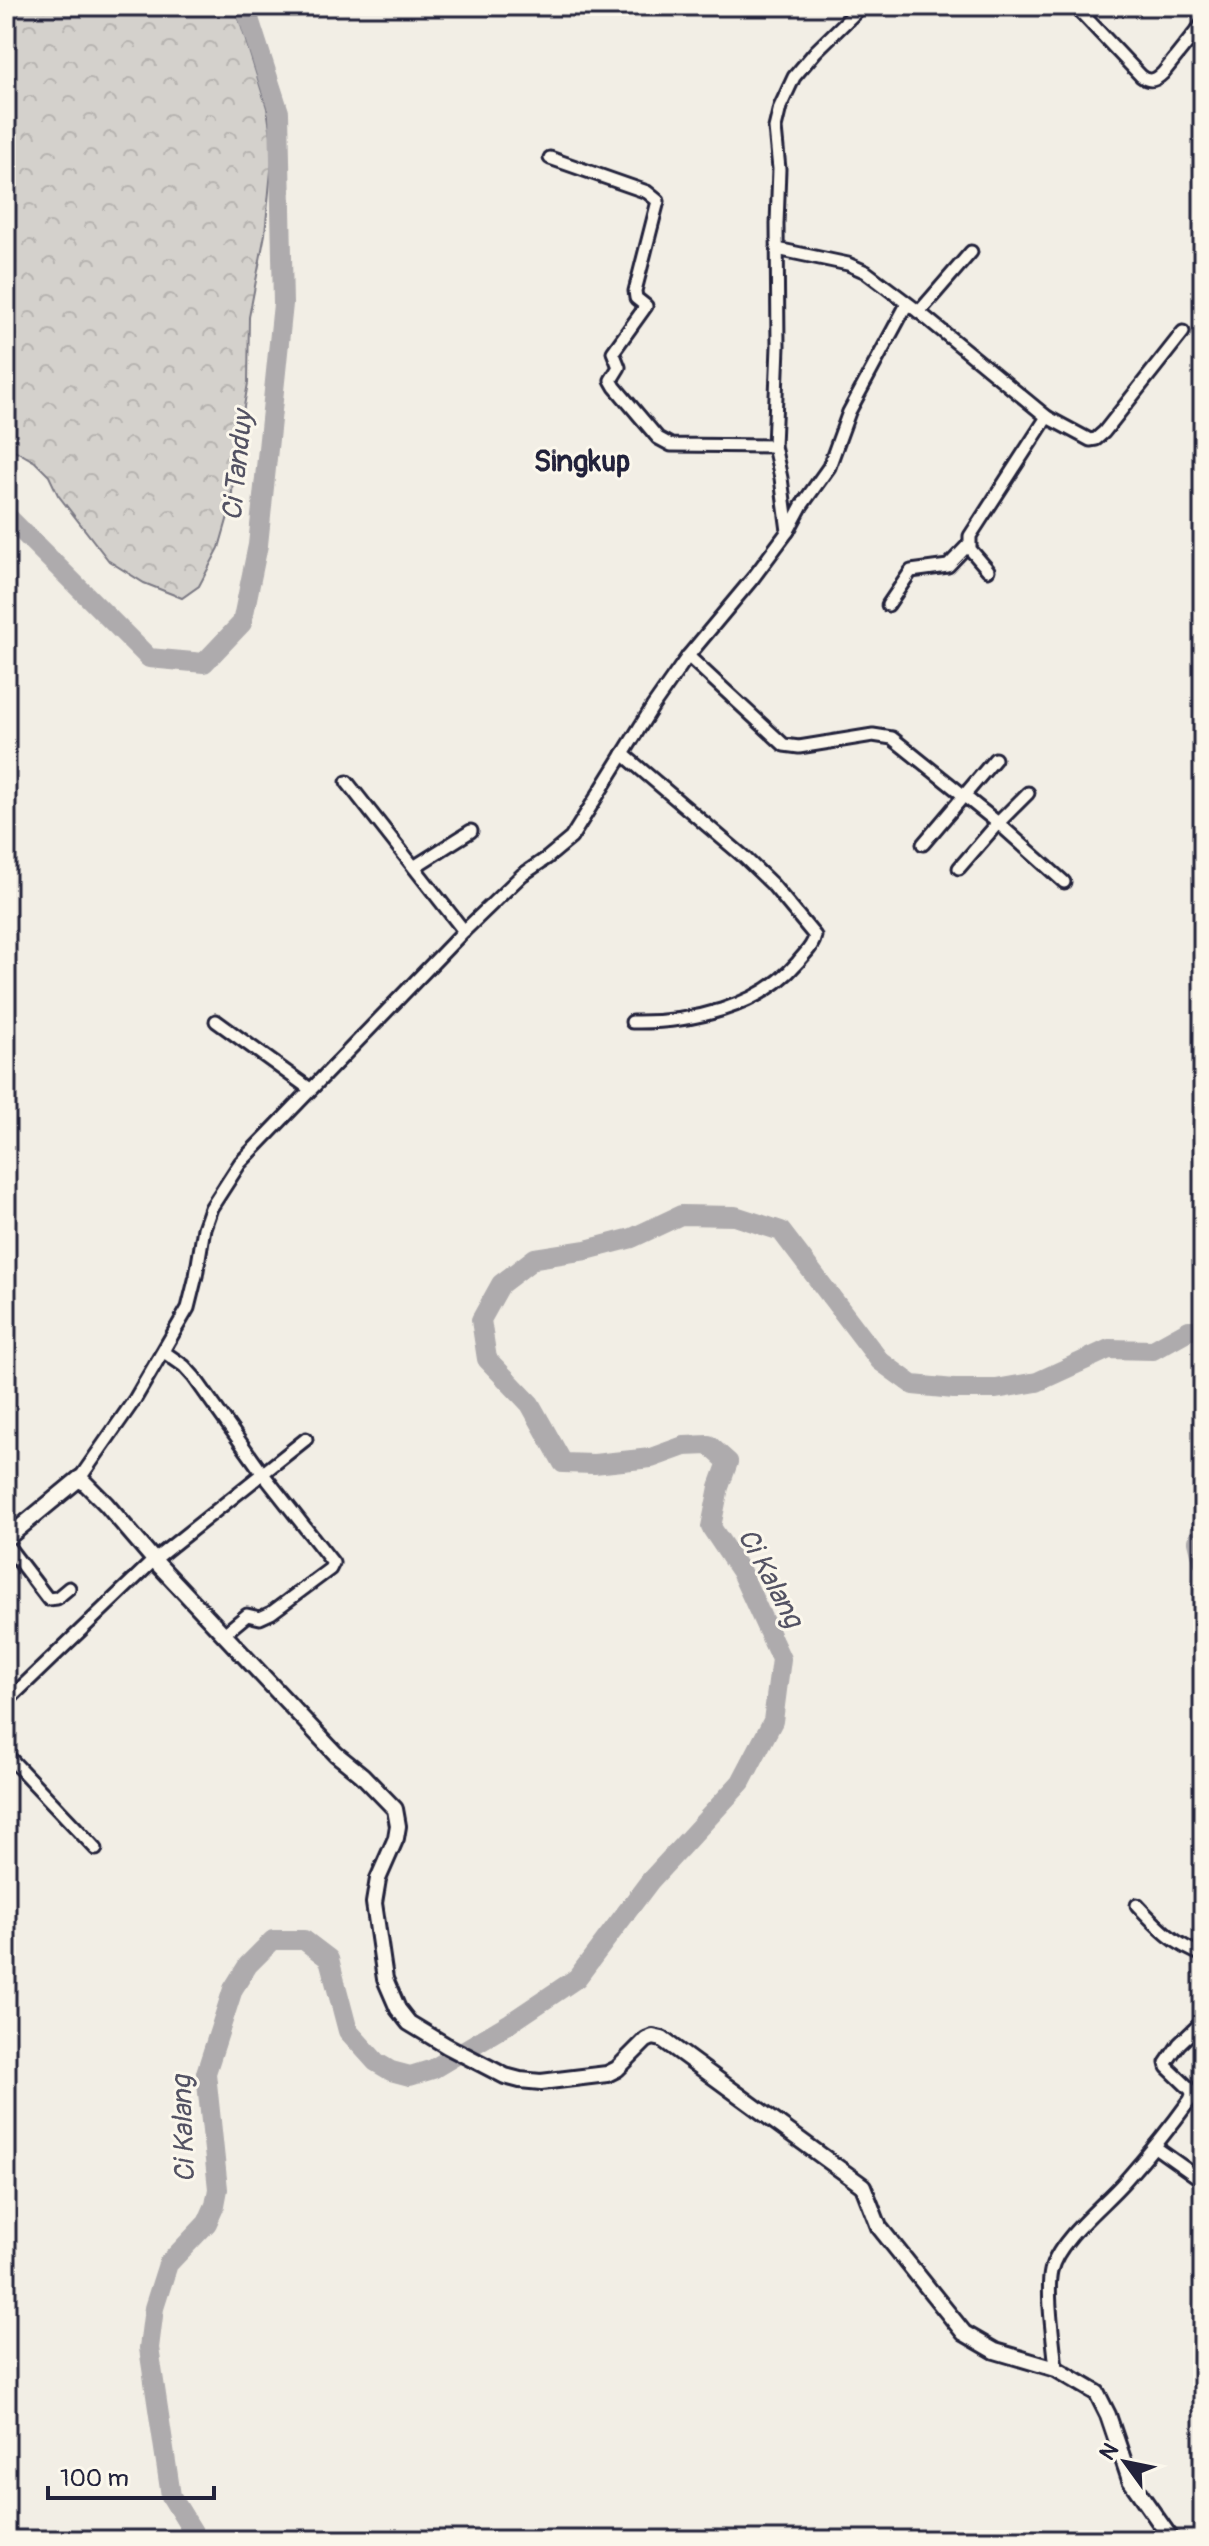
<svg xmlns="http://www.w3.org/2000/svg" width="1209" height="2546" viewBox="0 0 1209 2546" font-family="Pangolin,sans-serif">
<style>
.forest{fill:url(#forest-crowns);stroke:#7b7a84;stroke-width:2}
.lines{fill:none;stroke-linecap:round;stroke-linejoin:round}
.river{stroke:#aeabad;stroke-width:20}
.minor-casing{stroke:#22223b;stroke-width:17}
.tertiary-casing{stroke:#22223b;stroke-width:20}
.minor{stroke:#fbf7ec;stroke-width:11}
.tertiary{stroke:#fbf7ec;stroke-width:14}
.labels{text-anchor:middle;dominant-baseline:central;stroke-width:6;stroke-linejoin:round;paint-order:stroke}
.water-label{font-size:28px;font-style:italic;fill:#535263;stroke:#fbf7ec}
.quarter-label{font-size:30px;font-weight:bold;fill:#22223b;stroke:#fbf7ec}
</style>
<defs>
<pattern id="forest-crowns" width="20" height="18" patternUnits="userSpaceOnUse" patternTransform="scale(2)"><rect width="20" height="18" fill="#d4d1cc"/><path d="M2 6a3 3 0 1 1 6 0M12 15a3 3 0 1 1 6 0" fill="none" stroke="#b6b3b0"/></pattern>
</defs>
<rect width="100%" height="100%" fill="#f2eee5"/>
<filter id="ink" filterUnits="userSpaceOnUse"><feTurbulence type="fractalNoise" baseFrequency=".0125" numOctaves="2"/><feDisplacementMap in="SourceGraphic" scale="16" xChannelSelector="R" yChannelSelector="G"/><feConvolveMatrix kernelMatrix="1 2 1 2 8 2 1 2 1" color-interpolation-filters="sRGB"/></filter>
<g filter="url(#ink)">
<path class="forest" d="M 6,6 L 235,6 L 267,108 L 273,149 L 265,234 L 249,317 L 248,383 L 234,465 L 231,506 L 219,548 L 199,586 L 182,598 L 144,583 L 109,561 L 58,495 L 49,476 L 35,462 L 6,445 Z"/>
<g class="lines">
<g class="river">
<path d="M 6,515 L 149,658 L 204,663 L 242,623 L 258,545 L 283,304 L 279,112 L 245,6"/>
<path d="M 1203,1522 L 1198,1541 L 1203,1561"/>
<path d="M 198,2540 L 171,2496 L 149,2348 L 154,2308 L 168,2264 L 207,2223 L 215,2205 L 218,2189 L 206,2073 L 233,1989 L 248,1965 L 273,1940 L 304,1940 L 329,1959 L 348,2031 L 376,2062 L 391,2071 L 410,2076 L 433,2069 L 510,2023 L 577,1978 L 650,1881 L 741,1782 L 773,1721 L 781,1659 L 741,1572 L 711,1527 L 719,1487 L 728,1462 L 709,1445 L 684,1446 L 651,1458 L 594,1464 L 563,1463 L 530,1404 L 487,1359 L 481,1320 L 501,1284 L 535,1258 L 586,1250 L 632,1238 L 681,1215 L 735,1216 L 781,1231 L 880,1361 L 913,1385 L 954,1389 L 996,1389 L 1037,1382 L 1109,1349 L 1153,1350 L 1189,1330 L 1203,1330"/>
</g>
<g class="minor-casing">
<g id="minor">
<path d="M 1075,6 L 1141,76 C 1150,83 1156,80 1163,73 L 1203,23"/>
<path d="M 550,158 L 647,192 L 658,201 L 635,291 L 636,298 L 646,306 L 613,352 L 619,367 L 611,380 L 615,387 L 658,438 L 671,445 L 774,446"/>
<path d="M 777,249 L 848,264 L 866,272 L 919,312 L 1047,417 L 1090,440 L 1096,439 L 1104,432 L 1183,332"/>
<path d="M 919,312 L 971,252"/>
<path d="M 788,531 L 802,505 L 829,467 L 849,412 L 907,304"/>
<path d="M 988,570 L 970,549 L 970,536 L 1047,417"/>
<path d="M 888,605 L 911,571 L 948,566 L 968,545"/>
<path d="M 688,656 L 784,745 L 799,747 L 873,735 L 892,738 L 998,823 L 959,868"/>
<path d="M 623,754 L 743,856 L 772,884 L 815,936 C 813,947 805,953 798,962 C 759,1008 690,1023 632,1022"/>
<path d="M 347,782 L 464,931"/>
<path d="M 1028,793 L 998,823 L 1064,882"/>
<path d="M 923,844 L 995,759"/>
<path d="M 414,867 L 471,831"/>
<path d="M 216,1021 L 310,1089"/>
<path d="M 164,1352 L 184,1366 L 194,1377 L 263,1474 L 333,1563 L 330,1569 L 271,1613 L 260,1618 L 247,1615 L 224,1634"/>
<path d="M 80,1478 L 135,1399 L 188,1308 L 196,1276 L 204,1228 L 211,1208 L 240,1163 L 464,931 L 522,875 L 547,858 L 571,838 L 653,706 L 688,656 L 753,578 L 788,531 L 781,478 L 774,446 L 778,346 L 777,224 L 779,169 L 775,128 L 780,107 L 794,77 L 816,51 L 862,6"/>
<path d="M 6,1544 L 48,1599 L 57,1598 L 69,1588"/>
<path d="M 6,1702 L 154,1560 L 306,1439"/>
<path d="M 6,1754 L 96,1849"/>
<path d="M 1137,1905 C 1159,1928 1172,1943 1203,1955"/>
<path d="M 1155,2147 L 1203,2181"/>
<path d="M 1056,2369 C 1054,2344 1046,2293 1051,2271 C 1057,2241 1104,2205 1124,2182 C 1148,2155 1170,2128 1190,2100 L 1192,2095 L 1191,2090 L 1167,2067 L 1166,2063 L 1179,2044 L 1203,2021"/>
</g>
</g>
<g class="tertiary-casing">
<path id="tertiary" d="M 6,1539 L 80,1478 L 106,1504 L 154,1560 L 336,1754 L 362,1775 L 395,1809 L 398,1826 L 396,1838 L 378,1879 L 374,1903 L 385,1979 L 398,2009 L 409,2023 L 447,2046 L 505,2076 L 520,2080 L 541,2082 L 607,2074 L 617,2069 L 646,2040 L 653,2037 L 662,2039 L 863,2186 L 879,2227 L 964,2333 L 995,2351 L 1056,2369 L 1097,2393 L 1108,2415 L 1130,2480 L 1172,2540"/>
</g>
<use href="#minor" class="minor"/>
<use href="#tertiary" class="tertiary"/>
</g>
</g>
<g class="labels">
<g class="water-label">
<text transform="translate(238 466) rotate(-84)">Ci Tanduy</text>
<text transform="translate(770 1578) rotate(62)">Ci Kalang</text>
<text transform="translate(184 2129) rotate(-92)">Ci Kalang</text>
</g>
<g class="quarter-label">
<text x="582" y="461">Singkup</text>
</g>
</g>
<rect width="1209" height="2546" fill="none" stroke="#fbf7ec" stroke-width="32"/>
<rect x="16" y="16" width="1177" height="2514" fill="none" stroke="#22223b" stroke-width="3" filter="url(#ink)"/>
<g transform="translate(1125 2462) rotate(303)" stroke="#fbf7ec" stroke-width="6" paint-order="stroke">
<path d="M0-6L14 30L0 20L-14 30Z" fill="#22223b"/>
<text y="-12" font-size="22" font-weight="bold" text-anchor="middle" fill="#22223b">N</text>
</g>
<path d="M48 2486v12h166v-12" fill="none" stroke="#22223b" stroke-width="4"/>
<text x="60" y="2486" font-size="24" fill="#22223b" stroke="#fbf7ec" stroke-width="6" paint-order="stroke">100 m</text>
</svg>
